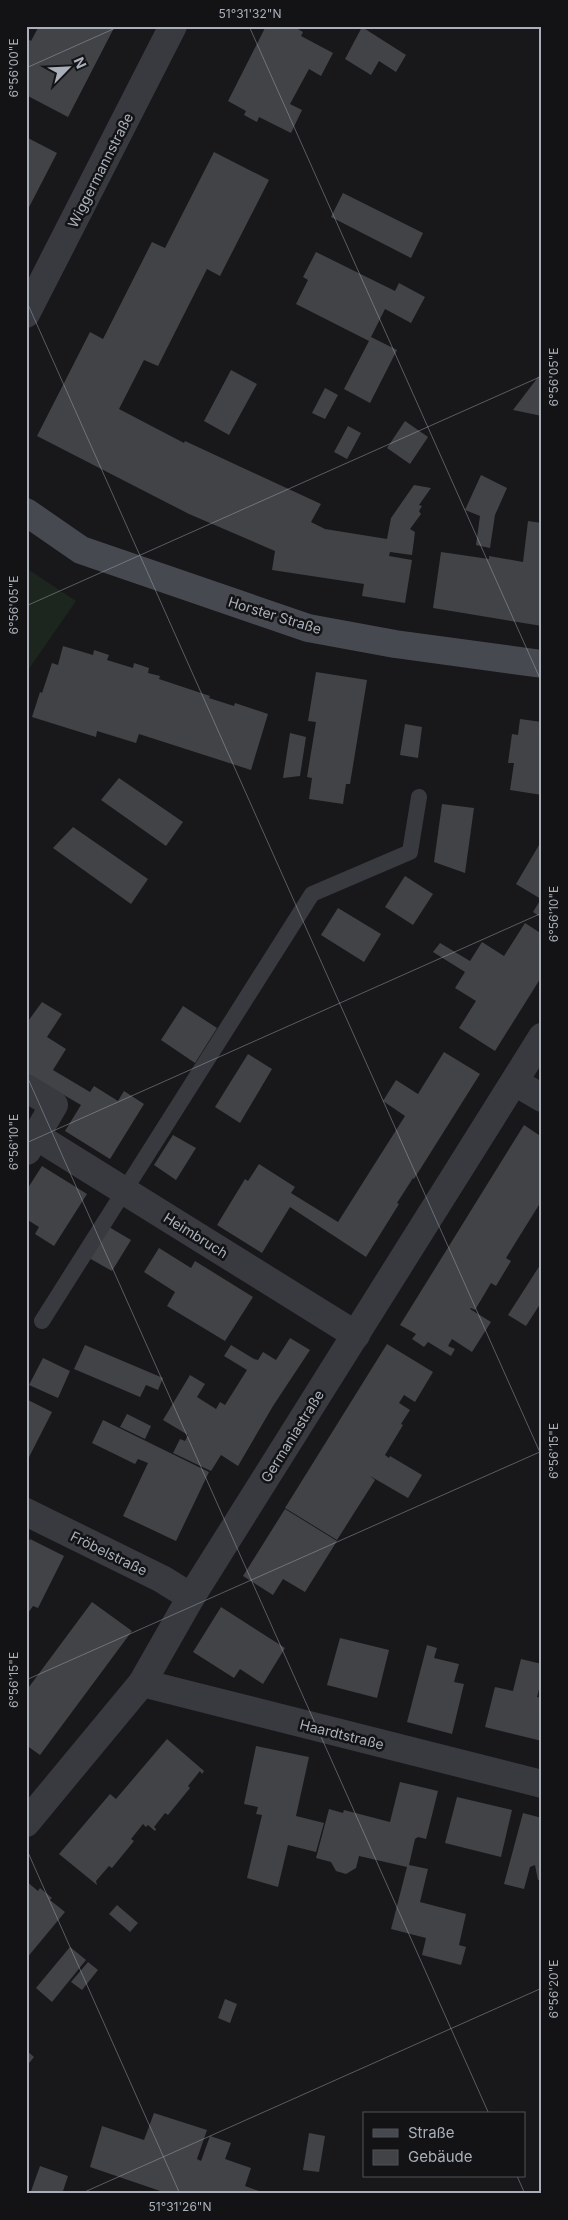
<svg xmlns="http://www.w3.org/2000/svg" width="568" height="2220" viewBox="0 0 568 2220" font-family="Inter,sans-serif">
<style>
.green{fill:#1d261e}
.building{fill:#424347}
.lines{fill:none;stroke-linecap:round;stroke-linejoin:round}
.lane{stroke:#383a40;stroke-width:16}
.street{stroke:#383a40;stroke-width:28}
.secondary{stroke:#464950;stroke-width:28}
.ticks{fill:none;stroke:#a9b0bb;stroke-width:1;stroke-opacity:0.45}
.labels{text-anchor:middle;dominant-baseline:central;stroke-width:5;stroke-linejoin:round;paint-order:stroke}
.street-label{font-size:14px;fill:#a9b0bb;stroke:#131315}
.neatline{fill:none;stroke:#a9b0bb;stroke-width:2}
.ticks-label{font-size:12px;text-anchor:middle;fill:#a9b0bb}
</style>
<rect width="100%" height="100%" fill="#18181a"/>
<path class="green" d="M 26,568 L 76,601 L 26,673 Z"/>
<g class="building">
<path d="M 39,26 L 115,26 L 68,117 L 26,95 L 26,38 L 31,41 Z"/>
<path d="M 266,26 L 283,26 L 289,29 L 293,26 L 303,32 L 301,36 L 333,53 L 321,76 L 309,69 L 290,104 L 302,110 L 291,133 L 259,117 L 257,122 L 244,115 L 246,111 L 228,101 Z"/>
<path d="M 362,27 L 406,55 L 396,72 L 379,61 L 371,75 L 345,59 Z"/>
<path d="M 26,137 L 57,153 L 26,213 Z"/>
<path d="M 214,152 L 269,180 L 220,276 L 207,269 L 158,366 L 144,360 L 119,409 L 184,443 L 185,441 L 321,504 L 311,522 L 325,529 L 387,539 L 391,518 L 414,485 L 431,488 L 419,505 L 422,506 L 419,511 L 421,514 L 410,529 L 415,532 L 412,555 L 390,552 L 389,556 L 412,560 L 405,603 L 362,596 L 364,584 L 272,570 L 275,551 L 189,514 L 37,436 L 90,332 L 103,339 L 152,242 L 165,248 Z"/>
<path d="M 343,193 L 423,233 L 411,258 L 331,217 Z"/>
<path d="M 316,252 L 395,291 L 399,283 L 425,297 L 411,323 L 385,309 L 371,337 L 397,350 L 370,403 L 344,389 L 369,341 L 296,304 L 308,280 L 303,277 Z"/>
<path d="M 231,370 L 257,384 L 229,435 L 204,421 Z"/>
<path d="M 542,372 L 542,416 L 513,410 Z"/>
<path d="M 325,388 L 338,395 L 325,419 L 312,413 Z"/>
<path d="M 405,421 L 428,437 L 410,464 L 387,448 Z"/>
<path d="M 348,426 L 361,433 L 347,459 L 334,452 Z"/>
<path d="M 481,475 L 507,488 L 495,515 L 490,548 L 476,545 L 480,516 L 465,510 Z"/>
<path d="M 528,521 L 542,523 L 542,626 L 433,608 L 441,552 L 489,559 L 489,556 L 523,562 Z"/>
<path d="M 63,646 L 93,655 L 94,650 L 109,655 L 107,660 L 133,668 L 134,663 L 149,668 L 148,673 L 160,676 L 159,679 L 210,696 L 209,698 L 234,706 L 235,703 L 268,714 L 251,770 L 139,734 L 136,743 L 97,731 L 96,737 L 32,717 L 40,692 L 42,693 L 52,663 L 58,665 Z"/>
<path d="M 316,672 L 367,680 L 350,784 L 346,784 L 343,804 L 309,799 L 312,778 L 307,777 L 316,722 L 308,721 Z"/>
<path d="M 520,719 L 542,722 L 542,795 L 510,790 L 514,763 L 508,763 L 512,734 L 518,735 Z"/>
<path d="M 405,724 L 422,727 L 418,758 L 400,755 Z"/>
<path d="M 290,733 L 306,737 L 300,776 L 283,778 Z"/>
<path d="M 119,778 L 183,822 L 166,846 L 101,800 Z"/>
<path d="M 442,804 L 474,808 L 465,873 L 434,862 Z"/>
<path d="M 73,827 L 148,879 L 131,904 L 53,848 Z"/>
<path d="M 542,840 L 542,918 L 533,912 L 541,899 L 516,884 Z"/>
<path d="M 405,876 L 433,894 L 413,925 L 385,907 Z"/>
<path d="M 338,908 L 381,934 L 364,962 L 321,935 Z"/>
<path d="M 525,923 L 542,934 L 542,976 L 495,1051 L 459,1028 L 476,1001 L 455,988 L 465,972 L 433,952 L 440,943 L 470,961 L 482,942 L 504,956 Z"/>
<path d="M 42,1002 L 62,1014 L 47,1037 L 66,1049 L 53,1070 L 90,1092 L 94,1086 L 118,1101 L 124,1091 L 144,1104 L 110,1159 L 65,1131 L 81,1105 L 26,1073 L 26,1024 Z"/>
<path d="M 183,1006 L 217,1028 L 195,1063 L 161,1040 Z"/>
<path d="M 444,1052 L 480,1074 L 414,1179 L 413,1178 L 397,1203 L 399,1204 L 366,1257 L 290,1207 L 262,1253 L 217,1225 L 245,1179 L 248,1181 L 259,1164 L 295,1187 L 291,1193 L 338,1222 L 405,1116 L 383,1101 L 396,1080 L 418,1094 Z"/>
<path d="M 248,1054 L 272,1069 L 240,1123 L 215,1107 Z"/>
<path d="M 524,1125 L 542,1137 L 542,1200 L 506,1258 L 511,1261 L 496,1286 L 491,1283 L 475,1310 L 471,1308 L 470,1309 L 491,1322 L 472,1352 L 452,1339 L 448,1346 L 455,1349 L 451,1356 L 428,1342 L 424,1347 L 412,1339 L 416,1334 L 400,1325 Z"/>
<path d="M 173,1135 L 196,1148 L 176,1180 L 154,1165 Z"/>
<path d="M 42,1166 L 87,1194 L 54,1246 L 35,1234 L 39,1227 L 26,1219 L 26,1191 Z"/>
<path d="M 109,1227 L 131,1240 L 112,1271 L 89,1258 Z"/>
<path d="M 159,1248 L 191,1268 L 195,1261 L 253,1297 L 225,1341 L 167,1306 L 175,1292 L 144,1272 Z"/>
<path d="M 542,1262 L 542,1301 L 526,1326 L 508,1315 Z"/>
<path d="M 290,1338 L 310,1350 L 273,1406 L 238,1466 L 221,1455 L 211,1471 L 173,1453 L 180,1439 L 185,1441 L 188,1435 L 163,1420 L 190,1375 L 205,1384 L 197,1397 L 216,1409 L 220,1402 L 225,1405 L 247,1370 L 224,1356 L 231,1345 L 254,1359 L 258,1360 L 263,1352 L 276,1360 Z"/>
<path d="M 387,1344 L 433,1372 L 415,1402 L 404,1395 L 399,1403 L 410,1410 L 401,1424 L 403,1425 L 385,1455 L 389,1458 L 390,1456 L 422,1475 L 408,1498 L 370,1476 L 375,1480 L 337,1540 L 285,1508 Z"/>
<path d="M 85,1345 L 163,1378 L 158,1390 L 146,1385 L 140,1397 L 74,1369 Z"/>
<path d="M 43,1358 L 70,1371 L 58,1398 L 29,1385 Z"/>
<path d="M 26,1399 L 52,1412 L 26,1463 Z"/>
<path d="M 127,1414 L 151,1426 L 145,1439 L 120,1427 Z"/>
<path d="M 103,1420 L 209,1472 L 176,1541 L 123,1516 L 148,1463 L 138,1459 L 135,1464 L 92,1443 Z"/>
<path d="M 285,1509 L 337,1541 L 305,1592 L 283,1579 L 273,1595 L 243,1576 Z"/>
<path d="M 30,1539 L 64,1556 L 38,1608 L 33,1606 L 26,1616 L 26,1548 Z"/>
<path d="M 92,1602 L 132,1631 L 40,1755 L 26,1745 L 26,1691 Z"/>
<path d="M 221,1607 L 285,1648 L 263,1684 L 240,1669 L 234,1678 L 193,1652 Z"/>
<path d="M 340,1638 L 389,1650 L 377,1698 L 327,1685 Z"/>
<path d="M 427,1645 L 437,1648 L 434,1658 L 459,1664 L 454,1682 L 464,1684 L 452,1734 L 407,1722 Z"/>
<path d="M 521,1659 L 542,1664 L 542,1678 L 537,1697 L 542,1698 L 542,1741 L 485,1727 L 495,1687 L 513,1691 Z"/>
<path d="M 167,1739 L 204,1771 L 202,1774 L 200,1771 L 188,1786 L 190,1788 L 168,1815 L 165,1813 L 154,1827 L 156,1829 L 155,1831 L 148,1825 L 146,1827 L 143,1824 L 131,1839 L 134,1841 L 112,1868 L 109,1866 L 96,1881 L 97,1885 L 59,1854 L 110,1794 L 116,1799 Z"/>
<path d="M 256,1746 L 309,1757 L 296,1816 L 324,1823 L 316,1852 L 288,1845 L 278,1887 L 247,1878 L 262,1815 L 256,1814 L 258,1807 L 244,1804 Z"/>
<path d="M 400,1782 L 438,1791 L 426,1839 L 418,1837 L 415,1839 L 409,1865 L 428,1869 L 420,1902 L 466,1914 L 459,1945 L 466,1947 L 461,1965 L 422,1955 L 426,1938 L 391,1929 L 407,1867 L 359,1856 L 356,1868 L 346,1874 L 336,1871 L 331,1862 L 316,1858 L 329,1809 L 343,1813 L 344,1810 L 390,1822 Z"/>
<path d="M 457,1797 L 512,1810 L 501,1857 L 445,1843 Z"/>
<path d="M 523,1813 L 542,1818 L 542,1880 L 538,1880 L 535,1865 L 530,1867 L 524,1889 L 504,1884 Z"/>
<path d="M 26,1881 L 38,1891 L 40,1888 L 52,1898 L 50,1900 L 65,1912 L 26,1959 Z"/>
<path d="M 117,1905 L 138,1923 L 130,1932 L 109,1914 Z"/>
<path d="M 70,1947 L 86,1960 L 52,2002 L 36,1988 Z"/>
<path d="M 88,1962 L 98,1970 L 82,1990 L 71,1982 Z"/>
<path d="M 225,1999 L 237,2004 L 230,2023 L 218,2018 Z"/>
<path d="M 26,2050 L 34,2057 L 26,2067 Z"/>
<path d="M 154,2113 L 207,2130 L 197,2159 L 201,2161 L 210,2136 L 231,2143 L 225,2159 L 251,2168 L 245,2186 L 267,2194 L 169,2194 L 90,2167 L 102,2126 L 144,2140 Z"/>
<path d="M 309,2133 L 325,2136 L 319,2172 L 303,2170 Z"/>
<path d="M 40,2166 L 68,2176 L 62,2194 L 30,2194 Z"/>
</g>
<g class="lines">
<path class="lane" d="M 42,1321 L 312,894 L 410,852 L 419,797"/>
<g class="street">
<path d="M 26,314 L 173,26"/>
<path d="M 515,1082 L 542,1098"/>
<path d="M 26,1088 L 54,1105 L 27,1151"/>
<path d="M 36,1136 L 356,1335"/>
<path d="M 26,1512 L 162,1579 L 191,1597"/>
<path d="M 142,1683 L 542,1784"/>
<path d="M 26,1823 L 142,1683 L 191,1597 L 542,1037"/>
</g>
<path class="secondary" d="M 26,512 L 81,550 L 308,628 L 395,644 L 542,664"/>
</g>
<path class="ticks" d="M 249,26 L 542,683M 26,68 L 120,26M 26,300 L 542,1457M 26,606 L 542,376M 26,1074 L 489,2114M 26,1143 L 542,913M 26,1680 L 542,1451M 26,1848 L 180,2194M 517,2176 L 525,2194M 80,2194 L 542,1988"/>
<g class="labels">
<g class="street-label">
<text transform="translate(100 170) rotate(-63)">Wiggermannstraße</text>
<text transform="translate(275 615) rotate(17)">Horster Straße</text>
<text transform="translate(196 1235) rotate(32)">Heimbruch</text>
<text transform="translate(292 1436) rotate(-58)">Germaniastraße</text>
<text transform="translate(109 1553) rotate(26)">Fröbelstraße</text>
<text transform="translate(342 1734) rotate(14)">Haardtstraße</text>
</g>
</g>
<rect width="568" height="2220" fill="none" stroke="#131315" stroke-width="55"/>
<rect x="363" y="2112" width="162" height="65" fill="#131315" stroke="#4f5257"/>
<rect x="373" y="2129" width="25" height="8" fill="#464950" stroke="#4f5257"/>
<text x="408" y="2138" font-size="15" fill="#a9b0bb">Straße</text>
<rect x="373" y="2150" width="25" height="15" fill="#424347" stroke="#4f5257"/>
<text x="408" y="2162" font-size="15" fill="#a9b0bb">Gebäude</text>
<g transform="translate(68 68) rotate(66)" stroke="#131315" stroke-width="4" paint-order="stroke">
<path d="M0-4L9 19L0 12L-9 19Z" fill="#a9b0bb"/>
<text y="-8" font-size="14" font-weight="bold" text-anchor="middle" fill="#a9b0bb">N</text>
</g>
<rect x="28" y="28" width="512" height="2164" class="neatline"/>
<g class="ticks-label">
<text x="250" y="18">51°31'32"N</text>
<text transform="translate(14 68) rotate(-90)" y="4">6°56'00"E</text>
<text transform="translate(554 377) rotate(-90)" y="4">6°56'05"E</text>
<text transform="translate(14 605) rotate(-90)" y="4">6°56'05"E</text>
<text transform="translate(554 914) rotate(-90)" y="4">6°56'10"E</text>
<text transform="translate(14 1142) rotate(-90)" y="4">6°56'10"E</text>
<text transform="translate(554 1451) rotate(-90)" y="4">6°56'15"E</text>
<text transform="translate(14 1680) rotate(-90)" y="4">6°56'15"E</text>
<text transform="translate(554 1989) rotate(-90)" y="4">6°56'20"E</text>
<text x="180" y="2211">51°31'26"N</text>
</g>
</svg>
